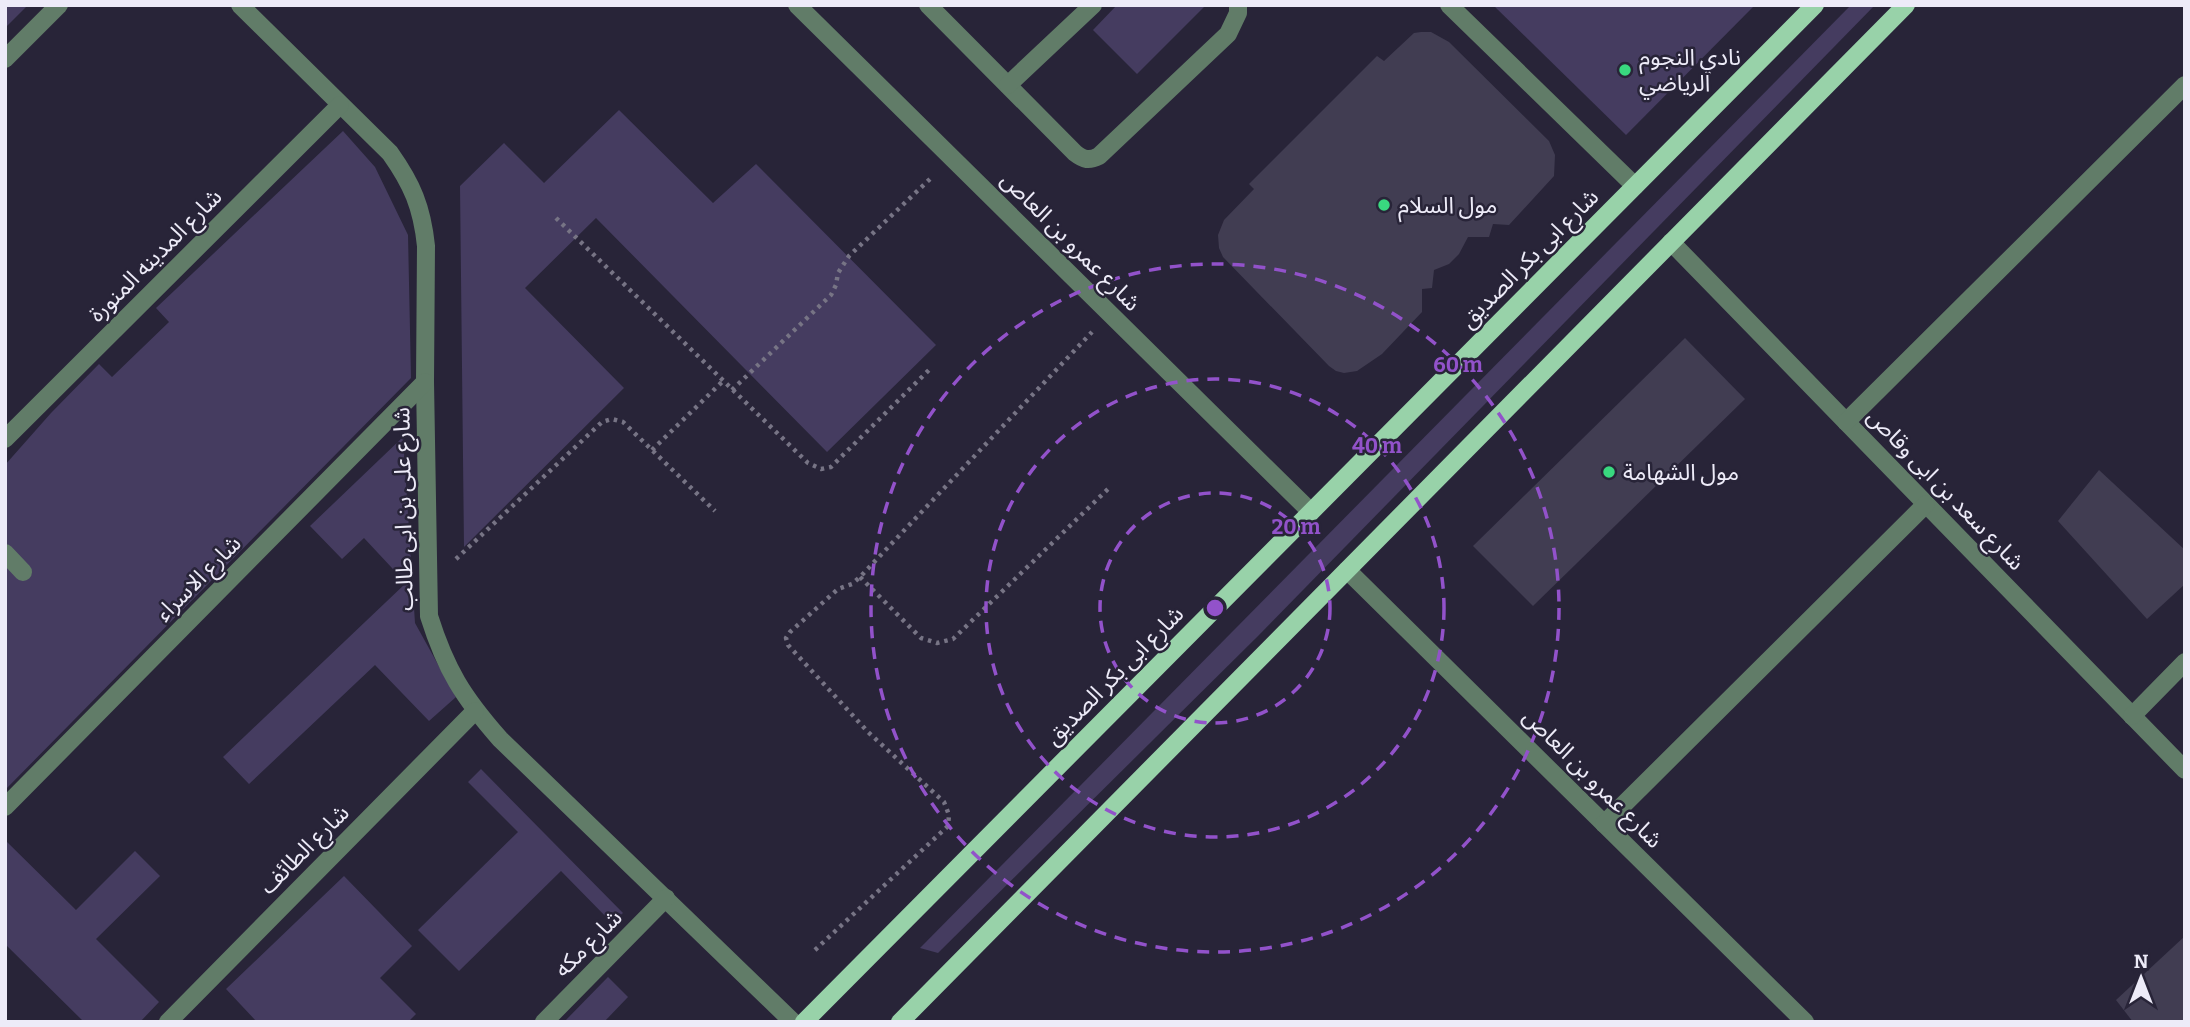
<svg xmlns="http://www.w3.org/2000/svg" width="2190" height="1027" viewBox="0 0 2190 1027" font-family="Bitter,'Noto Sans Arabic',serif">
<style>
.green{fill:#453c60}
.building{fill:#413d52}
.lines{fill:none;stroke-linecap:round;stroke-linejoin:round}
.path{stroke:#777485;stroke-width:4.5;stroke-dasharray:3.5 5;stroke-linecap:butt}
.minor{stroke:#617c68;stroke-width:18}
.major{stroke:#98d2a9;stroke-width:18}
.ring{fill:none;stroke:#9252ca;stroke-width:3.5;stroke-dasharray:12 9}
.poi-dot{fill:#39d87f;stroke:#282438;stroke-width:2.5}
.labels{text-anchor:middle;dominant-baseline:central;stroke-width:5;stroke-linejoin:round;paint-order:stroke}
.poi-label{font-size:23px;fill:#edebf8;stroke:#282438;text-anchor:start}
.street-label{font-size:23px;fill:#edebf8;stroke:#282438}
.centre{fill:#9252ca;stroke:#282438;stroke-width:3.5}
.ring-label{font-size:21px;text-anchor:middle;font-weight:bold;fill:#9252ca;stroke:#282438;stroke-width:5;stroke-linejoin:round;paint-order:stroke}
</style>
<rect width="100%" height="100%" fill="#282438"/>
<g class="green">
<path d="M 5,5 L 28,5 L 5,28 Z"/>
<path d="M 1117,5 L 1206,5 L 1137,74 L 1093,30 Z"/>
<path d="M 1493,5 L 1755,5 L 1626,135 Z"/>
<path d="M 1851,5 L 1875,5 L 1258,636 L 938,953 L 920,948 Z"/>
<path d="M 619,110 L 713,203 L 756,164 L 936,345 L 827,452 L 596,218 L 525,288 L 624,388 L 464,547 L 460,186 L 504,143 L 544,183 Z"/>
<path d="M 343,131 L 375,167 L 408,235 L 411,378 L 5,790 L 5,465 L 51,413 L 99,364 L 112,377 L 169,322 L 156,308 Z"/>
<path d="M 403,437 L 415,623 L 456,697 L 429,721 L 375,665 L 249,784 L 223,757 L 406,583 L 364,538 L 342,559 L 310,526 Z"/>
<path d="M 481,769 L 623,913 L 612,923 L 561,871 L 459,971 L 418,930 L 518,832 L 468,782 Z"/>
<path d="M 5,840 L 76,910 L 135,851 L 160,876 L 96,939 L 159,1002 L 140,1022 L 84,1022 L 5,944 Z"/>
<path d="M 344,876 L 412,946 L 380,978 L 416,1014 L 408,1022 L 257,1022 L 226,989 Z"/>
<path d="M 608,977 L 628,997 L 604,1022 L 564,1022 Z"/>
</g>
<g class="building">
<path d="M 1421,32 L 1431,32 L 1449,42 L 1549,141 L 1555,155 L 1554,176 L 1509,225 L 1493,224 L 1489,237 L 1468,237 L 1459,254 L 1449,264 L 1434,270 L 1432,288 L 1422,289 L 1422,312 L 1382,354 L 1357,371 L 1344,373 L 1336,371 L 1329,366 L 1223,257 L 1219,248 L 1218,235 L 1224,220 L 1254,189 L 1249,184 L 1377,56 L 1384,61 L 1414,33 Z"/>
<path d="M 1685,338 L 1745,399 L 1533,606 L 1473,546 Z"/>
<path d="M 2099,470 L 2185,550 L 2185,584 L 2147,619 L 2058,521 Z"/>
<path d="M 2185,936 L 2185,1022 L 2133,1022 L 2116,1000 Z"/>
</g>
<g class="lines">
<g class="path">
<path d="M 556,218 L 808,463 L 821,469 L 831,467 L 931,368"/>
<path d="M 732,390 L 831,295 L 836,285 L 838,273 L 849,256 L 931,178"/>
<path d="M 652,450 L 723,381"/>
<path d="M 456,559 L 602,422 L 612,419 L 623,422 L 715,511"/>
<path d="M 860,577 L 921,638 L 937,643 L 953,639 L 1109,488"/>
<path d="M 815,950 L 948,826 L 949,815 L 944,802 L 868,732 L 788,645 L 786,638 L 790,632 L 838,589 L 852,584 L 860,577 L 1092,332"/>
</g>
<g class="minor">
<path d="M 240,5 L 390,153 C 412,184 422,207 426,246 L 425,382 L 429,616 C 446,670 463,697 500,739 L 793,1022"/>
<path d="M 797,5 L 1311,512"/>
<path d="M 928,5 L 1075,153 C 1084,160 1089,161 1099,156 L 1228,34 L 1238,13 L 1238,5"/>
<path d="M 1449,5 L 1635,186"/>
<path d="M 5,59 L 59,5"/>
<path d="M 1008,85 L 1093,5"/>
<path d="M 1671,242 L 2185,770"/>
<path d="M 1846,422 L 2185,85"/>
<path d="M 5,439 L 340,105"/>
<path d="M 5,553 L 23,572"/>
<path d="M 1347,570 L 1805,1022"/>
<path d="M 2132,716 L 2185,662"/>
<path d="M 5,807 L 425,382"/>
<path d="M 1604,824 L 1926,504"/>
<path d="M 168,1022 L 475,711"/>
<path d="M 544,1022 L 666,898"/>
</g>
<g class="major">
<path d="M 804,1022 L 1815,5"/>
<path d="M 900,1022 L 1906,5"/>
</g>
</g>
<g class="ring">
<circle cx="1215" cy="608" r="115"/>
<circle cx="1215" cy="608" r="229"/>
<circle cx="1215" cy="608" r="344"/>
</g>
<g class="poi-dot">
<circle cx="1625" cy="70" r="7"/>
<circle cx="1384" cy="205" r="7"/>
<circle cx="1609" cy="472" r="7"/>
</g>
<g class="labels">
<g class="poi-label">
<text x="1639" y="57">نادي النجوم<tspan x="1639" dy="26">الرياضي</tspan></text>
<text x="1398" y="205">مول السلام</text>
<text x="1623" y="472">مول الشهامة</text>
</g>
<g class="street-label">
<text transform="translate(1071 241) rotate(45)">شارع عمرو بن العاص</text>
<text transform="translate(155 255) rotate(-45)">شارع المدينه المنورة</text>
<text transform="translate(1529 258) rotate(-45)">شارع ابى بكر الصديق</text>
<text transform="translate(1946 489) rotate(46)">شارع سعد بن ابى وقاص</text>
<text transform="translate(403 509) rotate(-91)">شارع على بن ابى طالب</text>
<text transform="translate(198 578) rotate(-45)">شارع الاسراء</text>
<text transform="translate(1114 675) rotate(-45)">شارع ابى بكر الصديق</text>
<text transform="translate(1593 778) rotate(45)">شارع عمرو بن العاص</text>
<text transform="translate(304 849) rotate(-45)">شارع الطائف</text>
<text transform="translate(588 943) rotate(-45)">شارع مكه</text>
</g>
</g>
<circle cx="1215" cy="608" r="10" class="centre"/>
<g class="ring-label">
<text x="1458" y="372">60 m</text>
<text x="1377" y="453">40 m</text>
<text x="1296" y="534">20 m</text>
</g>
<rect width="2190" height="1027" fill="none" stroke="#edebf8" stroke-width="14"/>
<g transform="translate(2141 978)" stroke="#282438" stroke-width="5" paint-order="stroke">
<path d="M0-5L12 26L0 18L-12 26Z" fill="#edebf8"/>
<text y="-10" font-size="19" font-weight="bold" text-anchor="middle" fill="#edebf8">N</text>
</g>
</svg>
